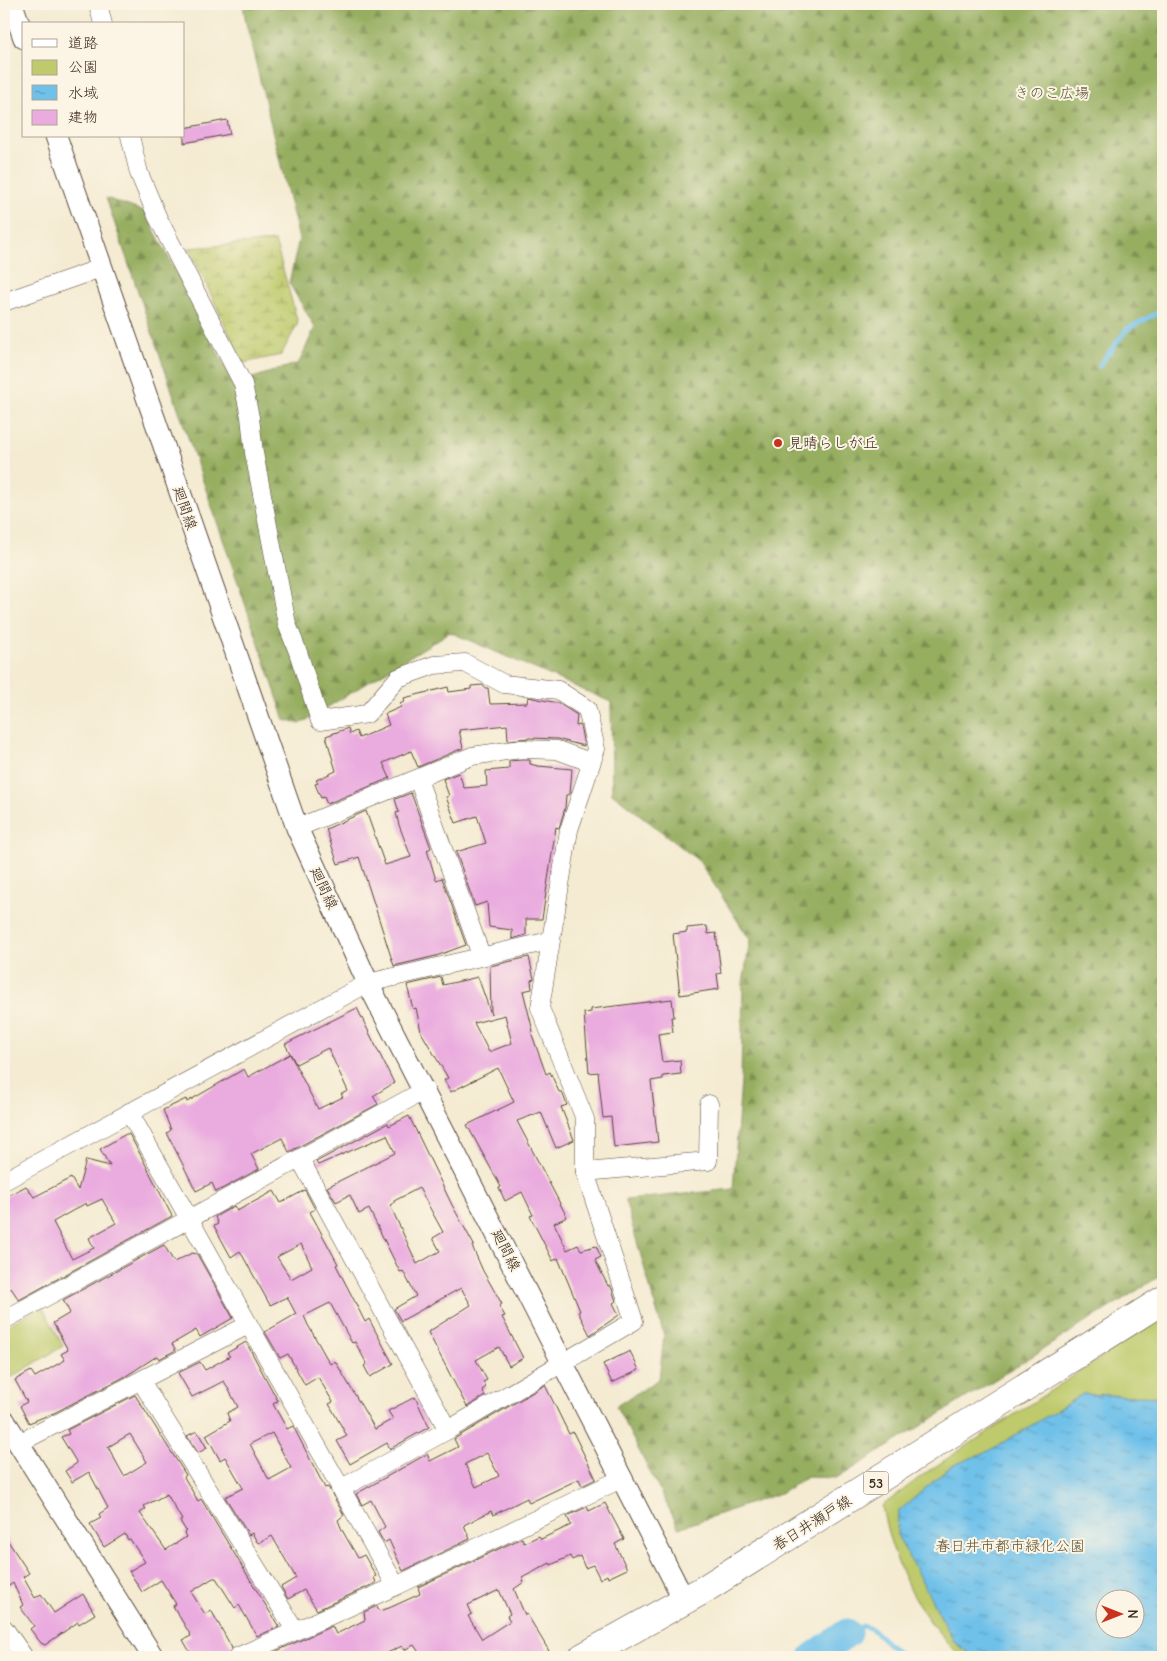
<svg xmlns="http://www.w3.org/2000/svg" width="1167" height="1661" viewBox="0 0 1167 1661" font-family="'Comic Neue','Klee One',sans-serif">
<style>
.green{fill:#beca6c;stroke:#7c7a45;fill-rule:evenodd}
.forest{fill:url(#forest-firs);stroke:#686c3f}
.wetland{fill:url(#wetland-marsh);stroke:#7c7a45}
.water{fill:url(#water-ripples);stroke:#557684;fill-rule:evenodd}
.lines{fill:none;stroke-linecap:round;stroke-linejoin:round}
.stream{stroke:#6fc1ea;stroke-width:5}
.river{stroke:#6fc1ea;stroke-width:29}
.building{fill:#eaabdf;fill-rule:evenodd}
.minor-casing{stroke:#574739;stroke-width:19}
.tertiary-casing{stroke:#574739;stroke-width:23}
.primary-casing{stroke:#574739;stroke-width:29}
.minor{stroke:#fff;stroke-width:18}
.tertiary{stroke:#fff;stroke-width:21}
.primary{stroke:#fff;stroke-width:28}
.poi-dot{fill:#c8321e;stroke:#fcf5e5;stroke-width:2}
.labels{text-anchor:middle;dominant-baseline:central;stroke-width:4;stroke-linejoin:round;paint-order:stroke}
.shield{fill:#fcf5e5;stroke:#75675a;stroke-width:1}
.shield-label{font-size:14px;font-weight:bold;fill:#3b2a1e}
.park-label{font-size:15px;fill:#5c5232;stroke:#fcf5e5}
.poi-label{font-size:15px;fill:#3b2a1e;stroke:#fcf5e5;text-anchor:start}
.street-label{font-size:15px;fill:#3b2a1e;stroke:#fcf5e5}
</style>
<defs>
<pattern id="forest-firs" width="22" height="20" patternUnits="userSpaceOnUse" patternTransform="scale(1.25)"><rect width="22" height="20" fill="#96ae60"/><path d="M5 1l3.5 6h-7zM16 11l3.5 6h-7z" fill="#7c8e4f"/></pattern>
<pattern id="wetland-marsh" width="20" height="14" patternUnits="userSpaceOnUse" patternTransform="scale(1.25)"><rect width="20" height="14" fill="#beca6c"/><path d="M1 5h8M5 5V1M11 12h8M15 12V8" fill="none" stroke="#9ca458"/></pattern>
<pattern id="water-ripples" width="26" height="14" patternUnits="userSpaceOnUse" patternTransform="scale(1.25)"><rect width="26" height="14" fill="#6fc1ea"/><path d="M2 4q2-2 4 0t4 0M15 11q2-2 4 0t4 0" fill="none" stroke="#5c9dbd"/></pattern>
</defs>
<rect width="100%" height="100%" fill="#fcf5e5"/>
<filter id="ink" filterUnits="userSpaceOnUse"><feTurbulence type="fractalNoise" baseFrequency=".02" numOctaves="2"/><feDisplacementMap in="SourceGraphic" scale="10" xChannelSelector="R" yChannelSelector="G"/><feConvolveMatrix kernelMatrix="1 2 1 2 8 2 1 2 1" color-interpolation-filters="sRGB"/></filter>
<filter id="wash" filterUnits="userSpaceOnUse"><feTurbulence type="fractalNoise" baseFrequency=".0096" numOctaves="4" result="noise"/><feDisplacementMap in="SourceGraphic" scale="20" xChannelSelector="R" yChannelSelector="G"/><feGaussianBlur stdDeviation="1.12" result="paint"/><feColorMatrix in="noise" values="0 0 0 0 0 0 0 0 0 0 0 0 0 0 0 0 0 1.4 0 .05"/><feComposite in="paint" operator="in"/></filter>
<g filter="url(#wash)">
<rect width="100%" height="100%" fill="#f4ebd2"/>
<g class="green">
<path d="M 42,1306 L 63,1346 L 4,1382 L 4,1327 Z"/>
<path d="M 1163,1317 L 1163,1657 L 962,1657 C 919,1618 892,1563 882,1506 L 927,1472 ZM 1104,1598 L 1134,1598 L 1134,1628 L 1104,1628 Z"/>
</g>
<path class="forest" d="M 243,4 L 1163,4 L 1163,1274 L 838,1478 L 808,1477 L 780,1493 L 679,1528 L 616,1406 L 659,1379 L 664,1336 L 625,1200 L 733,1189 L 741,1081 L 743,984 L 750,940 L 699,861 L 612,793 L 611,702 L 450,632 L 300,724 L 285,720 L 106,198 L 145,212 L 234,384 L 299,363 L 315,327 L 289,283 L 299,239 L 246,23 Z"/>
<path class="wetland" d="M 275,241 L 298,323 L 281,355 L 243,363 L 189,248 Z"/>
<path class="water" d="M 1083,1394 L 1163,1397 L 1163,1644 L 1152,1657 L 974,1657 L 955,1643 L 897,1535 L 898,1512 L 951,1466 L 989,1451 ZM 1104,1598 L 1134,1598 L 1134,1628 L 1104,1628 Z"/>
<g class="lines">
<g class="stream">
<path d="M 1099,366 L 1127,329 L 1163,310"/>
<path d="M 847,1633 L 863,1626 L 872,1629 L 902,1657"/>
</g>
<path class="river" d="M 813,1657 L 847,1633"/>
</g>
<g id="blocks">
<g class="building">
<path d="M 227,120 L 230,134 L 184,143 L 184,128 Z"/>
<path d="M 483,685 L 485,688 L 488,688 L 490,704 L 527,703 L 528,697 L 558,703 L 577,715 L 576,726 L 580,725 L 584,746 L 557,739 L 530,738 L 508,740 L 507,725 L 459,730 L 463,748 L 418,767 L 411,751 L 383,763 L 390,778 L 327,804 L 324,797 L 321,798 L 315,784 L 318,783 L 316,780 L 336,771 L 326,736 L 348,728 L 350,734 L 356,731 L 359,738 L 389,725 L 385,714 L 401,707 L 400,704 L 405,701 L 404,698 L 448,687 L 449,692 L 471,689 L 471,686 Z"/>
<path d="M 522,760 L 530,760 L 530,764 L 538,766 L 572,769 L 570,794 L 566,795 L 565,808 L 559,828 L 556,827 L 542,919 L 526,919 L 526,935 L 512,939 L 512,930 L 489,927 L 487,902 L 475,906 L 456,852 L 486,843 L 477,816 L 456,823 L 446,797 L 449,796 L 443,779 L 459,773 L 464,788 L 487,786 L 486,771 L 509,769 L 509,761 Z"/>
<path d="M 411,793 L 431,848 L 427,850 L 436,880 L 442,878 L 466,945 L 436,956 L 394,966 L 359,857 L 338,864 L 326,829 L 366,811 L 385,865 L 411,857 L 399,825 L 396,813 L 399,812 L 395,799 Z"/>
<path d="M 707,926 L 708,934 L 716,933 L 721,973 L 717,974 L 719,989 L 680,995 L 673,934 L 687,932 L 687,928 Z"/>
<path d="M 529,957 L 534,979 L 531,980 L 532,989 L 523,991 L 533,1031 L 531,1032 L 546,1074 L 550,1072 L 559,1092 L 562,1092 L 567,1105 L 561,1107 L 574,1140 L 556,1148 L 541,1112 L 517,1121 L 567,1217 L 554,1223 L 567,1250 L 578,1245 L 581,1250 L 596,1246 L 601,1257 L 595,1260 L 608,1286 L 610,1285 L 612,1289 L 616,1301 L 613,1303 L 619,1315 L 590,1335 L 578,1312 L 580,1311 L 558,1258 L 553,1261 L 530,1216 L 533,1215 L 522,1192 L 505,1201 L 499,1188 L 501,1187 L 467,1125 L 514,1102 L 498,1068 L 451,1092 L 444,1080 L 448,1078 L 421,1032 L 416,1008 L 413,1009 L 407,985 L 441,977 L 443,985 L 478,977 L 491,1014 L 490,966 ZM 505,1015 L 512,1043 L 489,1052 L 474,1023 Z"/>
<path d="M 672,999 L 674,1017 L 671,1017 L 673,1032 L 658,1034 L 662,1062 L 680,1060 L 681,1074 L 663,1076 L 663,1079 L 651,1081 L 658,1142 L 614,1147 L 611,1117 L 603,1118 L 598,1072 L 589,1073 L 584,1013 L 591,1012 L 591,1009 Z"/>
<path d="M 357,1008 L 394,1083 L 373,1096 L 378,1104 L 289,1152 L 282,1138 L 251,1154 L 259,1169 L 216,1192 L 212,1183 L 196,1191 L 167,1133 L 171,1130 L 163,1110 L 186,1099 L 187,1102 L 244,1069 L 248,1077 L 290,1054 L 318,1109 L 343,1097 L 341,1094 L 348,1091 L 328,1048 L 296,1064 L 285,1044 Z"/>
<path d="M 409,1116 L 452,1205 L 474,1245 L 472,1246 L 483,1271 L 502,1304 L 499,1306 L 505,1316 L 502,1317 L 523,1358 L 509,1366 L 499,1347 L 476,1360 L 487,1380 L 483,1382 L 486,1387 L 482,1390 L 485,1396 L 467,1407 L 428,1332 L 471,1305 L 461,1288 L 401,1321 L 394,1309 L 416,1296 L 403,1271 L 400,1272 L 369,1209 L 359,1214 L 350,1195 L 336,1202 L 327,1187 L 395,1153 L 387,1135 L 318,1165 L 316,1162 L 388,1123 L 389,1126 ZM 419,1188 L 443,1232 L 433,1238 L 440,1251 L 417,1264 L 390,1205 L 394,1203 L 394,1201 Z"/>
<path d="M 126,1134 L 129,1134 L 140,1154 L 172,1216 L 19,1300 L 11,1288 L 4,1293 L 4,1198 L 26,1186 L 34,1197 L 71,1178 L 78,1190 L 86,1160 L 110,1166 L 100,1149 ZM 102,1199 L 116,1223 L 89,1238 L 94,1248 L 72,1259 L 53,1222 L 86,1203 L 87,1206 Z"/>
<path d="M 305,1190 L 315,1209 L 310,1212 L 338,1264 L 336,1265 L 354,1300 L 365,1322 L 369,1319 L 393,1364 L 370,1377 L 364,1366 L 367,1364 L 355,1342 L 352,1343 L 330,1303 L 304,1316 L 308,1325 L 330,1364 L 335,1361 L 375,1429 L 393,1419 L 388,1411 L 415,1397 L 429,1427 L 390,1449 L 387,1443 L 350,1464 L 337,1441 L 347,1436 L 329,1404 L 333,1402 L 318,1377 L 305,1385 L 288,1354 L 280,1358 L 265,1332 L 296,1314 L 287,1297 L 270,1305 L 240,1251 L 231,1257 L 214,1226 L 218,1224 L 215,1217 L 234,1206 L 237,1211 L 274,1191 L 281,1203 ZM 301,1244 L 312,1267 L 291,1279 L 277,1257 Z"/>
<path d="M 164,1245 L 174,1262 L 192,1253 L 197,1254 L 233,1318 L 200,1337 L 196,1330 L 172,1344 L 176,1350 L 159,1359 L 157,1356 L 126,1376 L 56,1412 L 29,1423 L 20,1406 L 27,1402 L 15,1380 L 31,1371 L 35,1377 L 65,1360 L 61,1354 L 68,1350 L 53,1323 L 70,1313 L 63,1300 Z"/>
<path d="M 246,1342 L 278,1401 L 273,1404 L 287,1429 L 293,1426 L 325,1488 L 328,1487 L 344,1515 L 338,1520 L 342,1530 L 358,1558 L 364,1555 L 376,1576 L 374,1577 L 376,1583 L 317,1610 L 304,1590 L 288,1599 L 281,1587 L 296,1578 L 272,1536 L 259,1543 L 257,1542 L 252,1533 L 249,1535 L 225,1497 L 243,1488 L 225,1457 L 220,1460 L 206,1435 L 230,1421 L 227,1413 L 238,1407 L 224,1381 L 192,1397 L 178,1373 L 200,1362 L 205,1370 L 230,1356 L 227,1353 ZM 272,1433 L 291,1468 L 269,1480 L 250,1444 Z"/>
<path d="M 630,1351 L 639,1370 L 612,1383 L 603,1364 Z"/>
<path d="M 545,1385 L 569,1434 L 573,1432 L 596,1479 L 582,1486 L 579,1479 L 529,1503 L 527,1498 L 493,1515 L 491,1511 L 464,1525 L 470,1539 L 403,1571 L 389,1540 L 384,1543 L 378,1532 L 385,1527 L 371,1500 L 362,1505 L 356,1494 L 427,1454 L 430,1461 L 458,1447 L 454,1439 ZM 487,1453 L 499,1476 L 476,1487 L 465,1464 Z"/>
<path d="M 135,1395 L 186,1475 L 184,1477 L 198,1501 L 201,1499 L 279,1627 L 257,1636 L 239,1605 L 235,1608 L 216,1578 L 213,1578 L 191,1592 L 205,1614 L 211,1610 L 232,1648 L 227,1657 L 195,1657 L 190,1652 L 183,1640 L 191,1636 L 173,1606 L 176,1604 L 161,1580 L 142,1592 L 129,1571 L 145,1562 L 130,1539 L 128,1540 L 125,1534 L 104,1547 L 90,1524 L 101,1518 L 99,1514 L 108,1508 L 89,1472 L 72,1482 L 65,1471 L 77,1463 L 61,1437 L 69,1434 L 67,1430 ZM 130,1434 L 147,1462 L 124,1476 L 108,1447 ZM 167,1494 L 182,1520 L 180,1521 L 186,1531 L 184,1533 L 186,1537 L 166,1550 L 140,1513 L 146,1509 L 144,1506 Z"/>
<path d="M 197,1431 L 207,1448 L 198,1453 L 187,1436 Z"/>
<path d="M 605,1503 L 624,1539 L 615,1544 L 627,1569 L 608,1578 L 607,1575 L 600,1579 L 593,1565 L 585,1568 L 580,1556 L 572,1560 L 570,1556 L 551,1565 L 550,1563 L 522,1578 L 524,1582 L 514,1589 L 525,1615 L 527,1614 L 549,1651 L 537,1657 L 422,1657 L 414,1645 L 404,1650 L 402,1646 L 379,1657 L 370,1657 L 368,1653 L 359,1657 L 270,1657 L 268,1655 L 332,1626 L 336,1634 L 365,1620 L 364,1612 L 377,1606 L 379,1611 L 389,1608 L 420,1594 L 418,1587 L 522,1538 L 524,1543 L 539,1536 L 541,1539 L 571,1525 L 567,1516 L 587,1507 L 589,1511 ZM 499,1590 L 510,1614 L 507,1616 L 510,1621 L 482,1639 L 468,1616 L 472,1614 L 468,1605 Z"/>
<path d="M 4,1535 L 29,1573 L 23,1577 L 35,1598 L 41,1594 L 54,1613 L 83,1594 L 95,1614 L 79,1624 L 78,1622 L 45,1645 L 41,1643 L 30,1629 L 34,1626 L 20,1607 L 23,1605 L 13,1583 L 9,1586 L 4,1576 Z"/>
</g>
</g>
</g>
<g filter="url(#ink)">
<use href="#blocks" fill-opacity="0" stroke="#574739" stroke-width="1"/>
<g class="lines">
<g class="minor-casing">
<g id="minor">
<path d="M 98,4 L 103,24"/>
<path d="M 130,136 L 139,173 L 157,216 L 243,384 L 250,417 L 254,453 L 287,624 L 298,652 L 320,721 L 367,714 L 398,678 L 434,665 L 465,663 L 504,684 L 558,690 L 587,709 L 596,749 L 569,830 L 540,1008 L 585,1119 L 585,1172 L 634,1321 L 448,1430 L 340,1489"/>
<path d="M 4,302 L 101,268"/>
<path d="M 418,779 L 481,955"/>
<path d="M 297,828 L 472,756 L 521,749 L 557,750 L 590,762"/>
<path d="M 129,1112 L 396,1586"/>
<path d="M 300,1159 L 448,1430"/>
<path d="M 585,1172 L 708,1161 L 709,1104"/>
<path d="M 4,1181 L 368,983 L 549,941"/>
<path d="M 4,1320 L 425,1090"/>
<path d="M 141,1381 L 295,1630"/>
<path d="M 19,1443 L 248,1325"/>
<path d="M 4,1628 L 24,1657"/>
<path d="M 237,1657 L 396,1586 L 623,1478"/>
</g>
</g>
<g class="tertiary-casing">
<g id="tertiary">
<path d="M 12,4 L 24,38"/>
<path d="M 56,136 L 297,828 L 368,983 L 684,1600"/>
<path d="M 4,1420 L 153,1657"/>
</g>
</g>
<g class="primary-casing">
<path id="primary" d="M 583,1657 L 703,1590 L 1163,1300"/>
</g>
<use href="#minor" class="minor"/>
<use href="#tertiary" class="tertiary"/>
<use href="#primary" class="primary"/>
</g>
</g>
<circle class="poi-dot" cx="778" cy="443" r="5"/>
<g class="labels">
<rect class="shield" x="863.5" y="1471.5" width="25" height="23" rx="4"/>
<g class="shield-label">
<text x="876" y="1483">53</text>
</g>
<g class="park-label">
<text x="1052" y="93">きのこ広場</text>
<text x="1010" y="1546">春日井市都市緑化公園</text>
</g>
<g class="poi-label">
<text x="788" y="443">見晴らしが丘</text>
</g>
<g class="street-label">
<text transform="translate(185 508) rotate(71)">廻間線</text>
<text transform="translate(324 888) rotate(65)">廻間線</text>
<text transform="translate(506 1250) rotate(63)">廻間線</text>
<text transform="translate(812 1523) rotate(-32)">春日井瀬戸線</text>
</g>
</g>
<rect width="1167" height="1661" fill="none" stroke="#fcf5e5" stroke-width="20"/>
<rect x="22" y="22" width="162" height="115" fill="#fcf5e5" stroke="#afa495"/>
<rect x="32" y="39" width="25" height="8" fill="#ffffff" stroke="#afa495"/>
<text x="68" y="48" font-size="15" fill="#3b2a1e">道路</text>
<rect x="32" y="60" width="25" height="15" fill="#beca6c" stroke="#afa495"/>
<text x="68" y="72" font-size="15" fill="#3b2a1e">公園</text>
<rect x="32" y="85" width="25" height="15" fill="url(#water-ripples)" stroke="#afa495"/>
<text x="68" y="98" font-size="15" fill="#3b2a1e">水域</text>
<rect x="32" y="110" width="25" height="15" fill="#eaabdf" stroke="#afa495"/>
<text x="68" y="122" font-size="15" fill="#3b2a1e">建物</text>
<g transform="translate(1120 1614) rotate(90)"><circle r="24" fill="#fcf5e5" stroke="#afa495"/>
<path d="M0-4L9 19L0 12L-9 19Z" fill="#c8321e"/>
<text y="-8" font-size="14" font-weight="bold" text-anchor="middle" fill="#3b2a1e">N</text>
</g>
</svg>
